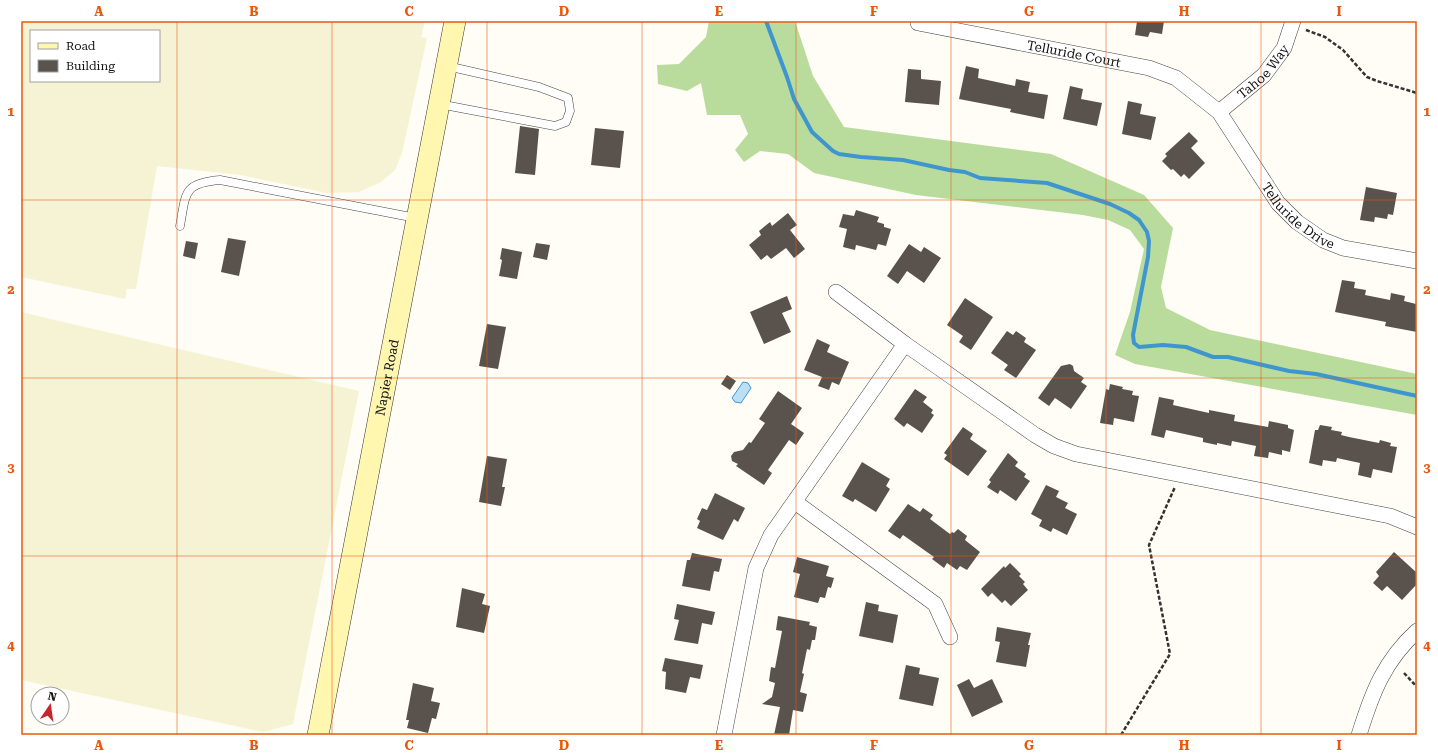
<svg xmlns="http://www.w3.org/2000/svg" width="1438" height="756" viewBox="0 0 1438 756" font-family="'Roboto Serif',serif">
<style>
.farmland{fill:#f6f3d4;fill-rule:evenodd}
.forest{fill:#b9dc9c}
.water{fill:#b9e0f7;stroke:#3f96cf}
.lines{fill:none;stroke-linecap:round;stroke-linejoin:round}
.stream{stroke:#3f96cf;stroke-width:4}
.building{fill:#5a524d}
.lane-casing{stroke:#444;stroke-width:9}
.street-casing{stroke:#444;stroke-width:16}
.secondary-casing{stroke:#333;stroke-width:22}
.path{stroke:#333;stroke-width:2.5;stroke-dasharray:4 2;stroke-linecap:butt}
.lane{stroke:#fff;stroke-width:8}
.street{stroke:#fff;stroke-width:15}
.secondary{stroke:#fff6b0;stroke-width:21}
.grid{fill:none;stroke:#e8590c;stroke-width:1;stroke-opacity:0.55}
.labels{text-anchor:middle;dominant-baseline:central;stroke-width:4;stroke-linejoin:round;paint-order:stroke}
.street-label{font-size:13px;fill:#111;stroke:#fff}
.neatline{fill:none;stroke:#e8590c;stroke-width:1.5}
.grid-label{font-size:13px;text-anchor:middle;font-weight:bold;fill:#e8590c}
</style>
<rect width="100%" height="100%" fill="#fffdf5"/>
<g class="farmland">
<path d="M 21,21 L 423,21 L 425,22 L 421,37 L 427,38 L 402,153 L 395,170 L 381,182 L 359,192 L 327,193 L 240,175 L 157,166 L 136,289 L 127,289 L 125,299 L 21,277 ZM 31,31 L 159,31 L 159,81 L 31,81 Z"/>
<path d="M 21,312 L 359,391 L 293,724 L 263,732 L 21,680 Z"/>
</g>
<path class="forest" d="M 709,21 L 795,21 L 813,76 L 844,127 L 1051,154 L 1144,195 L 1173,228 L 1161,287 L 1166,308 L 1210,330 L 1417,374 L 1417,415 L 1135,364 L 1115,355 L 1130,312 L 1144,249 L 1130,230 L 1108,220 L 1083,215 L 916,195 L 814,173 L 788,154 L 760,151 L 744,162 L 735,150 L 748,134 L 740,115 L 707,115 L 701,83 L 687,91 L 658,84 L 657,65 L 679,64 L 706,37 Z"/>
<path class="water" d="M 743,382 L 748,383 L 751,388 L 741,403 L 735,402 L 732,398 Z"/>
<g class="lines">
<path class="stream" d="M 766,21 L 787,77 L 794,99 L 812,132 L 833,151 L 839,154 L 861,157 L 903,160 L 949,170 L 965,172 L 980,178 L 1047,183 L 1110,204 L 1129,213 L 1139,220 L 1147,232 L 1149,241 L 1148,257 L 1133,335 L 1134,343 L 1139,347 L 1163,345 L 1186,347 L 1213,357 L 1228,357 L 1289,371 L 1316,374 L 1417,396"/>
</g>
<g class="building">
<path d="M 1137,21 L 1164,21 L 1162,34 L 1150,32 L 1148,37 L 1135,35 Z"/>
<path d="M 966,66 L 979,69 L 978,78 L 1015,86 L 1016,79 L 1030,82 L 1028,92 L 1048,95 L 1044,119 L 1010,112 L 1011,109 L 959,99 Z"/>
<path d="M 908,69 L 921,70 L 921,79 L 941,81 L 939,105 L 905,102 Z"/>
<path d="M 1070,86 L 1083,89 L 1081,99 L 1102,103 L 1097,126 L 1063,119 Z"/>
<path d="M 1128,101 L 1142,104 L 1140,114 L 1156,117 L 1151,140 L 1122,134 Z"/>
<path d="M 520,126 L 539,129 L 535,175 L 515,173 Z"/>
<path d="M 595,128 L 624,131 L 620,168 L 591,165 Z"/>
<path d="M 1189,132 L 1198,141 L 1191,148 L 1205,163 L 1189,179 L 1184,174 L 1181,177 L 1173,169 L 1171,170 L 1162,161 L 1167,156 L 1165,154 Z"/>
<path d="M 1366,187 L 1397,193 L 1393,215 L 1388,214 L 1387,219 L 1375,217 L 1374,222 L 1360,220 Z"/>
<path d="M 856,210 L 879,217 L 877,222 L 884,224 L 884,227 L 891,229 L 886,246 L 878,244 L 876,250 L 856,245 L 855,250 L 843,247 L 847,229 L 839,227 L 843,214 L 854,216 Z"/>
<path d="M 788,213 L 797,225 L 790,230 L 805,249 L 794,258 L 786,248 L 771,259 L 767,255 L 761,260 L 749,245 L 761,235 L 759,231 L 770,222 L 772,226 Z"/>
<path d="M 228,238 L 246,241 L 239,276 L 221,272 Z"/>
<path d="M 186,241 L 198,243 L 195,259 L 183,256 Z"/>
<path d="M 536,243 L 550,245 L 547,260 L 533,257 Z"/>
<path d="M 909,244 L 921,252 L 924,247 L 941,258 L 924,283 L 907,271 L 898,284 L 887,276 Z"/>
<path d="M 502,248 L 522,252 L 517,279 L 499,276 L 502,260 L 500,259 Z"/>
<path d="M 1342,280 L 1355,282 L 1354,288 L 1366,290 L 1365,295 L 1390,300 L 1391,293 L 1405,296 L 1404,301 L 1416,304 L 1417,332 L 1385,326 L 1386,322 L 1335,312 Z"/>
<path d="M 787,296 L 792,309 L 782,313 L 791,332 L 764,344 L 750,312 Z"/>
<path d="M 965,298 L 993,317 L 971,350 L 959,342 L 963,336 L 947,325 Z"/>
<path d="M 487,324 L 506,327 L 498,369 L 479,366 Z"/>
<path d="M 1007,331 L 1013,335 L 1016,331 L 1026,338 L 1024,342 L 1036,350 L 1016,378 L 1004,370 L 1008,365 L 991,353 Z"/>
<path d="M 817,339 L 830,345 L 827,352 L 849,362 L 839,385 L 832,382 L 829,390 L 818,386 L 822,377 L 804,370 Z"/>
<path d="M 1070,364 L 1073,366 L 1074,371 L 1084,378 L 1081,382 L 1087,386 L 1071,409 L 1055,398 L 1049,406 L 1038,398 L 1061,366 Z"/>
<path d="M 727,375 L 736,381 L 730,390 L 721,384 Z"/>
<path d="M 1110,384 L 1123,387 L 1122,389 L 1133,391 L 1132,395 L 1139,396 L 1134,422 L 1114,418 L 1113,425 L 1100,423 L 1106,389 L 1109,390 Z"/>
<path d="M 915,389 L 927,397 L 923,402 L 933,410 L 931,413 L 934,415 L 922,433 L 907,423 L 904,427 L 894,419 Z"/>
<path d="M 778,391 L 802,408 L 791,424 L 804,433 L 796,445 L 789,440 L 768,470 L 772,473 L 764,485 L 736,466 L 738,464 L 732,461 L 731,456 L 734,452 L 743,450 L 749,442 L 751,443 L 765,423 L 759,419 Z"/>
<path d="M 1159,397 L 1174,400 L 1173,405 L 1209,413 L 1209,410 L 1235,415 L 1234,421 L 1268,427 L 1269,421 L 1288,425 L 1288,428 L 1294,430 L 1290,452 L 1282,450 L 1282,455 L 1269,452 L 1268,458 L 1254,456 L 1256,446 L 1232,441 L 1231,446 L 1217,443 L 1217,445 L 1203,442 L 1203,438 L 1166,430 L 1164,438 L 1151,435 Z"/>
<path d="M 1320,425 L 1332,427 L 1331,430 L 1342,432 L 1341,435 L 1349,437 L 1379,443 L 1380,440 L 1391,443 L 1390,446 L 1397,447 L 1392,473 L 1373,469 L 1371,478 L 1358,475 L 1360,463 L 1337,458 L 1336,462 L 1323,460 L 1322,466 L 1309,463 L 1315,430 L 1318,430 Z"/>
<path d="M 963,427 L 973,434 L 970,439 L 987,451 L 968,476 L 944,459 L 947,455 L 944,453 Z"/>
<path d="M 1008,453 L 1018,462 L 1015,466 L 1026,474 L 1024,477 L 1030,481 L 1016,501 L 1000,490 L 998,494 L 987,487 L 991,482 L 989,480 Z"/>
<path d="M 487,456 L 507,459 L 502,487 L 505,487 L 501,506 L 479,502 Z"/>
<path d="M 862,462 L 890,479 L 886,486 L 890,489 L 876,512 L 855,499 L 853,502 L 842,496 Z"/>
<path d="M 1046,485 L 1059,491 L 1056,497 L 1068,503 L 1065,508 L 1077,514 L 1067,535 L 1053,528 L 1051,532 L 1039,526 L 1042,520 L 1031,514 Z"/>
<path d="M 715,493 L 745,508 L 738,522 L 734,519 L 723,540 L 697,528 L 700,521 L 697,519 L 702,508 L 707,510 Z"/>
<path d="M 908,504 L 920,512 L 923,508 L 933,515 L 930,519 L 950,534 L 952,532 L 954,533 L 958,529 L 967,536 L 965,540 L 980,552 L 967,570 L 960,566 L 957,570 L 947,563 L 944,568 L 932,559 L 934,557 L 903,535 L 900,539 L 888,531 Z"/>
<path d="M 1394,552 L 1417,573 L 1417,584 L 1402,600 L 1387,586 L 1382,591 L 1373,583 L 1379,576 L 1376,572 Z"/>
<path d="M 692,553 L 722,559 L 719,572 L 714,571 L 710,591 L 682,586 L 687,560 L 690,560 Z"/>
<path d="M 797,557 L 829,566 L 826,576 L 834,578 L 831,588 L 828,587 L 825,598 L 820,597 L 818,603 L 794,597 L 800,574 L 793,572 Z"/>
<path d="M 1010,563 L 1021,574 L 1019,576 L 1025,582 L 1023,584 L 1028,590 L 1011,606 L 1005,600 L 1002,603 L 992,593 L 988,597 L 981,589 L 1004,566 L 1005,568 Z"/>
<path d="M 462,588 L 485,594 L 482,604 L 490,606 L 484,633 L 456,627 Z"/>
<path d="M 866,602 L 879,605 L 878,611 L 898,615 L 893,643 L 859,636 Z"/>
<path d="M 677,604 L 715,612 L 712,625 L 702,623 L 698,644 L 674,640 L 679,620 L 674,619 Z"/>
<path d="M 778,616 L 810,622 L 809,625 L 817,627 L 815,640 L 812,640 L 810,650 L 807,649 L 802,673 L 804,674 L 800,692 L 807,694 L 803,712 L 793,710 L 789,735 L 774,735 L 780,707 L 762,704 L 772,697 L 775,683 L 769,681 L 771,667 L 775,668 L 782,631 L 776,630 Z"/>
<path d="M 997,627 L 1031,633 L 1028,645 L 1030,645 L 1026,667 L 996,662 L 1000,642 L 995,641 Z"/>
<path d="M 665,658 L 703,665 L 700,679 L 690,677 L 686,693 L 665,689 L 666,672 L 662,671 Z"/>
<path d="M 906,665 L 920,668 L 919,674 L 939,678 L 933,706 L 899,699 Z"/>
<path d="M 969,679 L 974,688 L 992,679 L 1003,702 L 972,717 L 957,685 Z"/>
<path d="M 413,683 L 434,688 L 431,701 L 440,703 L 436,719 L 432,718 L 428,733 L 407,728 L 409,720 L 406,720 Z"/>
</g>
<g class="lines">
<g class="lane-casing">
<g id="lane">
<path d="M 439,104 L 555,126 L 566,122 L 570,111 L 568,98 L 539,87 L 447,66"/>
<path d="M 180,226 C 186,193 183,183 220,180 L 416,218"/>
</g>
</g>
<g class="street-casing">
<g id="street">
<path id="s1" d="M 918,23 L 1149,68 L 1176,78 L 1219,112 L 1278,203 L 1297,222 L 1323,240 L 1343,248 L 1417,261"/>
<path id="s2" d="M 1219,112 L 1264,75 L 1284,48 L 1293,21"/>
<path d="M 836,292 L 905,344"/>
<path d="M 795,502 L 935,604 L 950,637"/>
<path d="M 724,735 L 756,568 L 771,535 L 905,344 L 1035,435 L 1054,446 L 1076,454 L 1390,516 L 1417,527"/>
<path d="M 1359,735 C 1372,693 1384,661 1417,631"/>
</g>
</g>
<g class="secondary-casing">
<g id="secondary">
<path id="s3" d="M 318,735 L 455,21"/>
</g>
</g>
<g class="path">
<path d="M 1306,30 L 1325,37 L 1343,50 L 1367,77 L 1377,81 L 1417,93"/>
<path d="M 1404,673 L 1417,687"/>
<path d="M 1121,735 L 1170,654 L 1149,545 L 1175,487"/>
</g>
<use href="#lane" class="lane"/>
<use href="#street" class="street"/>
<use href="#secondary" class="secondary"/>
</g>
<path class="grid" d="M 177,21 L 177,735M 332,21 L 332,735M 487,21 L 487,735M 642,21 L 642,735M 796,21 L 796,735M 951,21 L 951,735M 1106,21 L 1106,735M 1261,21 L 1261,735M 21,200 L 1417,200M 21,378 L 1417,378M 21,556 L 1417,556"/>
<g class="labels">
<g class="street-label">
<text stroke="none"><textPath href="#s1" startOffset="159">Telluride Court</textPath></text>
<text stroke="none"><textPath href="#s2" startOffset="60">Tahoe Way</textPath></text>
<text stroke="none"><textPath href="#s1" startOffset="451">Telluride Drive</textPath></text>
<text stroke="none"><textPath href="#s3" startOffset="364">Napier Road</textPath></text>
</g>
</g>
<rect width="1438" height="756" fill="none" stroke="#ffffff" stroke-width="44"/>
<rect x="30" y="30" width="130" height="52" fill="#ffffff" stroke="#a0a0a0"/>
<rect x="38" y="43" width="20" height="6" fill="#fff6b0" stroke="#a0a0a0"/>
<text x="66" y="50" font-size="12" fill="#111111">Road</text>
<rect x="38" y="60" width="20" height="12" fill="#5a524d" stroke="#a0a0a0"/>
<text x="66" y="70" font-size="12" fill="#111111">Building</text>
<g transform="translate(50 706) rotate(13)"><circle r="19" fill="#ffffff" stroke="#a0a0a0"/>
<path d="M0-3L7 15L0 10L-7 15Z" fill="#c4262e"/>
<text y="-6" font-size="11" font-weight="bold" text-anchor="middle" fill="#111111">N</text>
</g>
<rect x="22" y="22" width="1394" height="712" class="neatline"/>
<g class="grid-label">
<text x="99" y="16">A</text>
<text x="254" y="16">B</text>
<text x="409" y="16">C</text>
<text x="564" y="16">D</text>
<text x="719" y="16">E</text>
<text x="874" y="16">F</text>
<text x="1029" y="16">G</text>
<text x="1184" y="16">H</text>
<text x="1339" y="16">I</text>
<text x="11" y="116">1</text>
<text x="1427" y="116">1</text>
<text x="11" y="294">2</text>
<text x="1427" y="294">2</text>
<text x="11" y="472">3</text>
<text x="1427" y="472">3</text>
<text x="11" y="650">4</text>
<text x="1427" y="650">4</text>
<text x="99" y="750">A</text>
<text x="254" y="750">B</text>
<text x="409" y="750">C</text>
<text x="564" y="750">D</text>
<text x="719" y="750">E</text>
<text x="874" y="750">F</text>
<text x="1029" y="750">G</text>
<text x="1184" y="750">H</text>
<text x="1339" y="750">I</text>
</g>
</svg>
